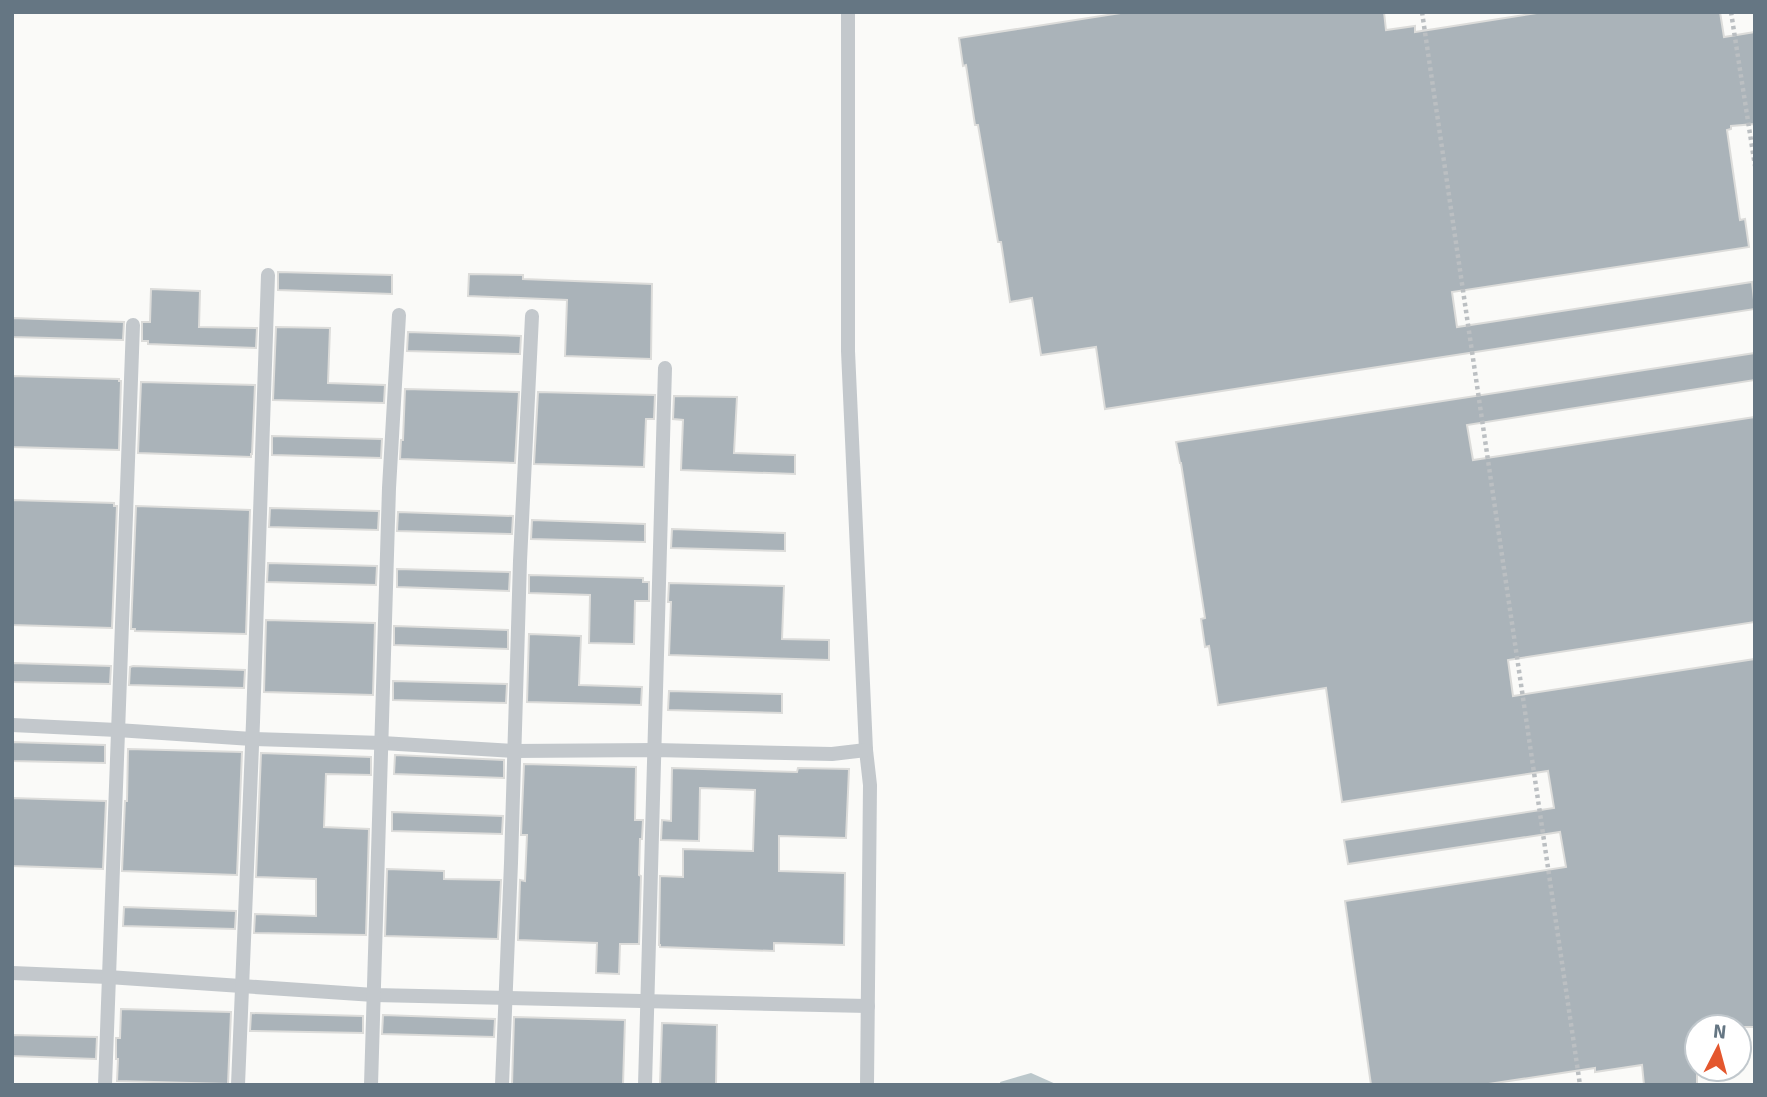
<svg xmlns="http://www.w3.org/2000/svg" width="1767" height="1097" viewBox="0 0 1767 1097" font-family="Signika,sans-serif">
<style>
.water{fill:#bbc7cb}
.building{fill:#aab3b9;stroke:#dcdcda;stroke-width:2}
.lines{fill:none;stroke-linecap:round;stroke-linejoin:round}
.path{stroke:#bbbfc2;stroke-width:4.5;stroke-dasharray:3.5 3.5;stroke-linecap:butt}
.lane{stroke:#c3c8cc;stroke-width:14}
</style>
<rect width="100%" height="100%" fill="#fafaf8"/>
<path class="water" d="M 1031,1073 L 1058,1085 L 1001,1085 L 1000,1082 Z"/>
<g class="building">
<path d="M 1127,12 L 1384,12 L 1386,30 L 1415,26 L 1415,32 L 1543,12 L 1720,12 L 1724,37 L 1755,32 L 1755,124 L 1731,126 L 1731,129 L 1727,130 L 1740,220 L 1745,219 L 1749,247 L 1452,292 L 1457,327 L 1752,282 L 1755,309 L 1105,409 L 1096,347 L 1041,355 L 1032,298 L 1010,302 L 1001,242 L 998,242 L 978,125 L 975,125 L 966,65 L 963,66 L 959,38 Z"/>
<path d="M 278,272 L 392,275 L 392,294 L 278,290 Z"/>
<path d="M 469,274 L 523,275 L 523,279 L 652,284 L 651,359 L 565,356 L 567,300 L 468,296 Z"/>
<path d="M 151,289 L 200,291 L 199,327 L 257,328 L 256,348 L 148,344 L 148,341 L 142,341 L 142,322 L 150,322 Z"/>
<path d="M 12,318 L 124,322 L 123,340 L 12,337 Z"/>
<path d="M 276,327 L 330,328 L 328,383 L 385,385 L 384,403 L 273,400 Z"/>
<path d="M 408,332 L 521,336 L 520,354 L 407,351 Z"/>
<path d="M 1755,353 L 1755,380 L 1467,425 L 1473,460 L 1755,417 L 1755,622 L 1508,660 L 1513,696 L 1755,659 L 1755,1027 L 1697,1027 L 1697,1085 L 1644,1085 L 1642,1065 L 1595,1072 L 1595,1068 L 1482,1085 L 1371,1085 L 1345,901 L 1566,867 L 1560,832 L 1348,864 L 1344,840 L 1554,808 L 1548,771 L 1342,802 L 1326,688 L 1218,705 L 1209,646 L 1205,647 L 1201,619 L 1205,618 L 1181,463 L 1180,463 L 1176,442 Z"/>
<path d="M 12,376 L 119,379 L 119,381 L 121,381 L 119,450 L 12,447 Z"/>
<path d="M 141,382 L 255,385 L 252,454 L 251,454 L 251,457 L 138,453 Z"/>
<path d="M 405,389 L 519,392 L 515,463 L 400,459 L 401,440 L 403,440 Z"/>
<path d="M 538,392 L 655,395 L 654,419 L 646,419 L 644,467 L 534,464 Z"/>
<path d="M 674,396 L 737,397 L 734,453 L 795,455 L 795,474 L 681,470 L 683,420 L 673,419 Z"/>
<path d="M 272,436 L 382,439 L 381,458 L 272,455 Z"/>
<path d="M 12,500 L 114,503 L 114,506 L 117,506 L 112,628 L 12,625 Z"/>
<path d="M 136,506 L 250,510 L 246,634 L 135,631 L 135,629 L 131,629 Z"/>
<path d="M 270,508 L 379,511 L 378,530 L 269,527 Z"/>
<path d="M 398,512 L 513,516 L 512,534 L 397,531 Z"/>
<path d="M 532,520 L 645,524 L 645,542 L 531,539 Z"/>
<path d="M 672,529 L 785,533 L 785,551 L 671,548 Z"/>
<path d="M 268,563 L 377,566 L 376,585 L 267,582 Z"/>
<path d="M 397,569 L 510,572 L 509,591 L 397,587 Z"/>
<path d="M 529,575 L 643,578 L 643,582 L 649,582 L 649,601 L 635,601 L 634,644 L 589,643 L 590,595 L 529,593 Z"/>
<path d="M 669,583 L 784,586 L 782,639 L 829,640 L 829,660 L 669,655 L 671,602 L 668,602 Z"/>
<path d="M 266,620 L 375,623 L 373,695 L 264,692 Z"/>
<path d="M 394,626 L 508,630 L 508,649 L 394,645 Z"/>
<path d="M 529,634 L 581,636 L 579,685 L 642,687 L 641,705 L 527,702 Z"/>
<path d="M 12,663 L 111,666 L 110,684 L 12,682 Z"/>
<path d="M 133,666 L 245,670 L 244,688 L 129,685 L 130,667 Z"/>
<path d="M 393,681 L 507,684 L 506,703 L 393,700 Z"/>
<path d="M 669,691 L 782,694 L 782,713 L 668,710 Z"/>
<path d="M 12,742 L 105,745 L 105,763 L 12,761 Z"/>
<path d="M 128,749 L 242,752 L 237,875 L 122,871 L 125,801 L 127,801 Z"/>
<path d="M 261,753 L 371,757 L 371,775 L 326,774 L 324,827 L 369,829 L 366,935 L 254,933 L 255,914 L 316,916 L 316,879 L 256,877 Z"/>
<path d="M 395,755 L 504,760 L 504,778 L 394,774 Z"/>
<path d="M 524,764 L 636,767 L 635,820 L 643,820 L 642,839 L 640,839 L 639,875 L 641,876 L 639,944 L 620,944 L 619,974 L 596,973 L 597,943 L 518,940 L 520,880 L 525,881 L 527,835 L 521,835 Z"/>
<path d="M 672,768 L 797,772 L 798,768 L 849,769 L 846,838 L 779,836 L 779,871 L 845,873 L 844,945 L 774,943 L 774,951 L 660,947 L 660,945 L 659,945 L 660,876 L 683,877 L 683,849 L 753,851 L 755,790 L 700,788 L 699,841 L 661,840 L 662,820 L 671,821 Z"/>
<path d="M 12,798 L 106,801 L 103,869 L 12,866 Z"/>
<path d="M 392,812 L 503,816 L 502,834 L 392,831 Z"/>
<path d="M 387,869 L 444,871 L 444,879 L 501,880 L 498,939 L 385,936 Z"/>
<path d="M 124,907 L 236,911 L 235,929 L 123,926 Z"/>
<path d="M 121,1009 L 231,1012 L 228,1084 L 117,1081 L 118,1059 L 116,1059 L 116,1038 L 120,1038 Z"/>
<path d="M 251,1013 L 363,1016 L 363,1033 L 250,1031 Z"/>
<path d="M 383,1015 L 495,1019 L 494,1037 L 382,1034 Z"/>
<path d="M 514,1017 L 625,1020 L 623,1085 L 512,1085 Z"/>
<path d="M 662,1023 L 717,1025 L 716,1085 L 660,1085 Z"/>
<path d="M 12,1035 L 97,1037 L 96,1059 L 12,1056 Z"/>
</g>
<g class="lines">
<g class="path">
<path d="M 1422,12 L 1580,1085"/>
<path d="M 1731,12 L 1755,166"/>
</g>
<g class="lane">
<path d="M 848,12 L 848,351 L 866,750 L 870,785 L 867,1085"/>
<path d="M 12,725 L 117,730 L 252,739 L 382,743 L 514,751 L 655,750 L 832,754 L 866,750"/>
<path d="M 12,973 L 108,977 L 374,995 L 868,1006"/>
<path d="M 105,1085 L 133,325"/>
<path d="M 238,1085 L 253,722 L 268,275"/>
<path d="M 371,1085 L 389,488 L 399,315"/>
<path d="M 502,1085 L 511,863 L 520,561 L 532,316"/>
<path d="M 645,1085 L 665,368"/>
</g>
</g>
<rect width="1767" height="1097" fill="none" stroke="#657683" stroke-width="28"/>
<g transform="translate(1718 1048) rotate(6)"><circle r="33" fill="#ffffff" stroke="#c1c8cd" stroke-width="2"/>
<path d="M0-5L12 26L0 18L-12 26Z" fill="#e4572e"/>
<text y="-10" font-size="19" font-weight="bold" text-anchor="middle" fill="#657683">N</text>
</g>
</svg>
